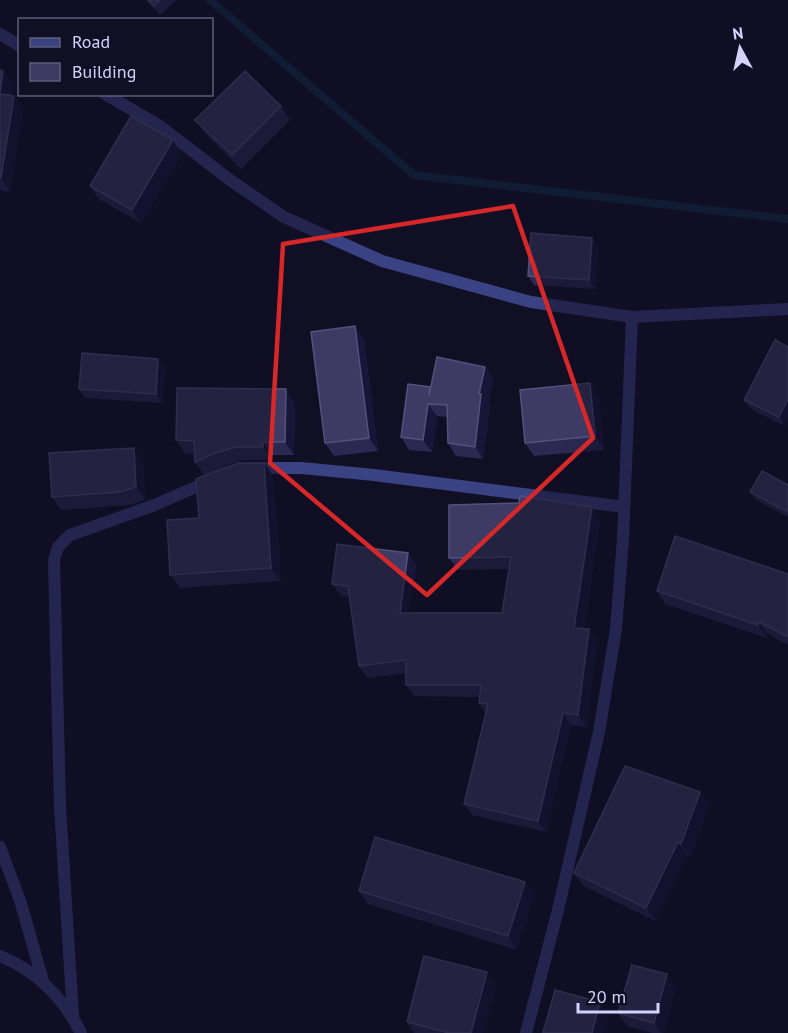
<svg xmlns="http://www.w3.org/2000/svg" width="788" height="1033" viewBox="0 0 788 1033" font-family="'PT Sans',sans-serif">
<style>
.lines{fill:none;stroke-linecap:round;stroke-linejoin:round}
.stream{stroke:#0f2d48;stroke-width:8}
.minor{stroke:#3b4283;stroke-width:12}
.wall{fill:#2b2852}
.shaded-wall{fill:#181638}
.building{fill:#3d3a64;stroke:#54527c;stroke-width:1.5}
.marked{fill:none;stroke:#d62828;stroke-width:4.5;stroke-linejoin:round}
</style>
<rect width="100%" height="100%" fill="#100f24"/>
<g class="lines">
<path class="stream" d="M 210,0 L 414,175 L 788,219"/>
<g class="minor">
<path d="M 0,34 L 20,46"/>
<path d="M 105,94 L 160,126 L 230,180 L 284,217 L 382,261 L 531,302 L 632,317 L 788,309"/>
<path d="M 252,468 L 301,468 L 374,475 L 624,507"/>
<path d="M 0,847 L 20,900 L 43,981"/>
<path d="M 0,956 C 36,970 64,999 81,1033"/>
<path d="M 73,1017 L 60,806 L 54,560 L 58,547 L 70,535 L 152,506 L 210,481"/>
<path d="M 526,1033 L 558,910 L 599,732 L 616,629 L 623,539 L 632,317"/>
</g>
</g>
<g class="wall">
<path d="M 146,0 L 176,0 L 160,15 Z"/>
<path d="M 0,70 L 13,84 L 11,95 L 14,96 L 23,109 L 10,192 L 0,190 Z"/>
<path d="M 281,106 L 290,120 L 241,169 L 205,133 L 195,120 Z"/>
<path d="M 173,140 L 182,154 L 141,223 L 99,199 L 90,186 Z"/>
<path d="M 592,238 L 598,247 L 595,289 L 534,285 L 528,276 Z"/>
<path d="M 355,326 L 364,340 L 378,451 L 334,456 L 325,443 Z"/>
<path d="M 775,340 L 785,426 L 751,409 L 744,400 Z"/>
<path d="M 158,359 L 165,368 L 162,403 L 85,398 L 79,389 Z"/>
<path d="M 485,367 L 493,379 L 488,404 L 490,406 L 483,459 L 456,456 L 448,443 L 447,417 L 437,416 L 432,452 L 409,450 L 401,437 L 430,387 Z"/>
<path d="M 590,383 L 599,397 L 604,450 L 534,456 L 525,443 Z"/>
<path d="M 295,403 L 294,455 L 272,455 L 272,460 L 245,460 L 224,466 L 204,475 L 195,462 L 194,454 L 185,453 L 176,440 Z"/>
<path d="M 143,461 L 145,500 L 129,505 L 61,510 L 52,497 Z"/>
<path d="M 273,476 L 281,581 L 180,588 L 170,575 L 199,518 Z"/>
<path d="M 788,485 L 788,517 L 756,500 L 750,492 Z"/>
<path d="M 592,507 L 600,519 L 584,629 L 597,641 L 587,727 L 571,725 L 546,832 L 472,815 L 464,804 L 486,713 L 479,703 L 480,697 L 414,696 L 406,685 L 406,673 L 367,678 L 359,666 L 349,597 L 341,596 L 332,584 L 408,553 L 416,565 L 409,613 L 502,613 L 509,569 L 458,570 L 449,558 Z"/>
<path d="M 788,574 L 788,645 L 768,634 L 767,638 L 665,604 L 657,591 Z"/>
<path d="M 700,792 L 709,805 L 691,857 L 688,855 L 656,921 L 583,886 L 574,873 Z"/>
<path d="M 525,882 L 534,895 L 517,950 L 368,904 L 359,891 Z"/>
<path d="M 487,972 L 496,985 L 483,1033 L 414,1033 L 407,1022 Z"/>
<path d="M 676,987 L 664,1033 L 652,1033 L 627,1026 L 618,1013 Z"/>
</g>
<g class="shaded-wall">
<path d="M 3,71 L 13,84 L 9,107 L 0,94 Z"/>
<path d="M 14,96 L 23,109 L 10,192 L 1,178 Z"/>
<path d="M 173,140 L 182,154 L 141,223 L 132,210 Z"/>
<path d="M 592,238 L 598,247 L 595,289 L 589,280 Z"/>
<path d="M 355,326 L 364,340 L 378,451 L 369,438 Z"/>
<path d="M 158,359 L 165,368 L 162,403 L 156,394 Z"/>
<path d="M 485,367 L 493,379 L 488,404 L 490,406 L 483,459 L 475,447 L 479,394 Z"/>
<path d="M 590,383 L 599,397 L 604,450 L 595,436 Z"/>
<path d="M 286,389 L 295,403 L 294,455 L 285,442 Z"/>
<path d="M 788,399 L 788,421 L 785,426 L 779,417 Z"/>
<path d="M 428,404 L 437,416 L 432,452 L 423,440 Z"/>
<path d="M 263,442 L 272,455 L 272,460 L 263,447 Z"/>
<path d="M 134,448 L 143,461 L 145,500 L 136,487 Z"/>
<path d="M 264,463 L 273,476 L 281,581 L 271,568 Z"/>
<path d="M 592,507 L 600,519 L 582,639 L 574,628 Z"/>
<path d="M 408,553 L 416,565 L 408,624 L 400,613 Z"/>
<path d="M 759,622 L 768,634 L 767,638 L 758,625 Z"/>
<path d="M 589,629 L 597,641 L 587,727 L 578,715 Z"/>
<path d="M 563,713 L 571,725 L 546,832 L 538,821 Z"/>
<path d="M 700,792 L 709,805 L 691,857 L 681,844 Z"/>
<path d="M 678,842 L 688,855 L 656,921 L 646,908 Z"/>
<path d="M 525,882 L 534,895 L 517,950 L 508,936 Z"/>
<path d="M 487,972 L 496,985 L 483,1033 L 471,1033 Z"/>
<path d="M 667,974 L 676,987 L 664,1033 L 661,1033 L 654,1023 Z"/>
<path d="M 600,1002 L 609,1014 L 603,1033 L 592,1033 Z"/>
</g>
<g class="building">
<path d="M 148,0 L 160,0 L 154,6 Z"/>
<path d="M 0,70 L 3,71 L 0,93 Z"/>
<path d="M 245,71 L 281,106 L 232,155 L 195,120 Z"/>
<path d="M 0,94 L 14,96 L 1,178 L 0,178 Z"/>
<path d="M 131,116 L 173,140 L 132,210 L 90,186 Z"/>
<path d="M 531,233 L 592,238 L 589,280 L 528,276 Z"/>
<path d="M 355,326 L 369,438 L 325,443 L 311,332 Z"/>
<path d="M 775,340 L 788,347 L 788,399 L 779,417 L 744,400 Z"/>
<path d="M 82,353 L 158,359 L 156,394 L 79,389 Z"/>
<path d="M 437,357 L 485,367 L 479,394 L 481,394 L 475,447 L 448,443 L 447,405 L 428,404 L 423,440 L 401,437 L 408,384 L 430,387 L 429,396 Z"/>
<path d="M 590,383 L 595,436 L 525,443 L 520,390 Z"/>
<path d="M 177,388 L 286,389 L 285,442 L 263,442 L 263,447 L 236,447 L 215,453 L 195,462 L 194,441 L 176,440 Z"/>
<path d="M 134,448 L 136,487 L 120,492 L 52,497 L 49,453 Z"/>
<path d="M 239,463 L 264,463 L 271,568 L 170,575 L 167,520 L 199,518 L 196,479 L 221,469 Z"/>
<path d="M 762,471 L 788,485 L 788,512 L 750,492 Z"/>
<path d="M 520,496 L 592,507 L 574,628 L 589,629 L 578,715 L 563,713 L 538,821 L 464,804 L 488,704 L 479,703 L 481,685 L 406,685 L 406,660 L 359,666 L 348,586 L 332,584 L 337,544 L 408,553 L 400,613 L 502,613 L 511,557 L 449,558 L 449,505 L 519,503 Z"/>
<path d="M 675,536 L 788,574 L 788,637 L 759,622 L 758,625 L 657,591 Z"/>
<path d="M 625,766 L 700,792 L 681,844 L 678,842 L 646,908 L 574,873 Z"/>
<path d="M 375,837 L 525,882 L 508,936 L 359,891 Z"/>
<path d="M 424,956 L 487,972 L 471,1033 L 449,1033 L 407,1022 Z"/>
<path d="M 632,965 L 667,974 L 654,1023 L 618,1013 Z"/>
<path d="M 555,990 L 600,1002 L 592,1033 L 543,1033 Z"/>
</g>
<path d="M0 0H788V1033H0ZM 513,206 L 593,438 L 427,595 L 270,463 L 283,244 Z" fill="#100f24" fill-opacity=".55" fill-rule="evenodd"/>
<path class="marked" d="M 513,206 L 593,438 L 427,595 L 270,463 L 283,244 Z"/>
<rect x="18" y="18" width="195" height="78" fill="#100f24" stroke="#5e5e7b" stroke-width="1.5"/>
<rect x="30" y="38" width="30" height="9" fill="#3b4283" stroke="#5e5e7b" stroke-width="1.5"/>
<text x="72" y="48" font-size="18" fill="#d3d4fe">Road</text>
<rect x="30" y="63" width="30" height="18" fill="#3d3a64" stroke="#5e5e7b" stroke-width="1.5"/>
<text x="72" y="78" font-size="18" fill="#d3d4fe">Building</text>
<g transform="translate(740 48) rotate(352)" stroke="#100f24" stroke-width="4.5" paint-order="stroke">
<path d="M0-4.5L10 22L0 15L-10 22Z" fill="#d3d4fe"/>
<text y="-9" font-size="16" font-weight="bold" text-anchor="middle" fill="#d3d4fe">N</text>
</g>
<path d="M578 1003v9h80v-9" fill="none" stroke="#d3d4fe" stroke-width="3"/>
<text x="587" y="1003" font-size="18" fill="#d3d4fe" stroke="#100f24" stroke-width="4.5" paint-order="stroke">20 m</text>
</svg>
